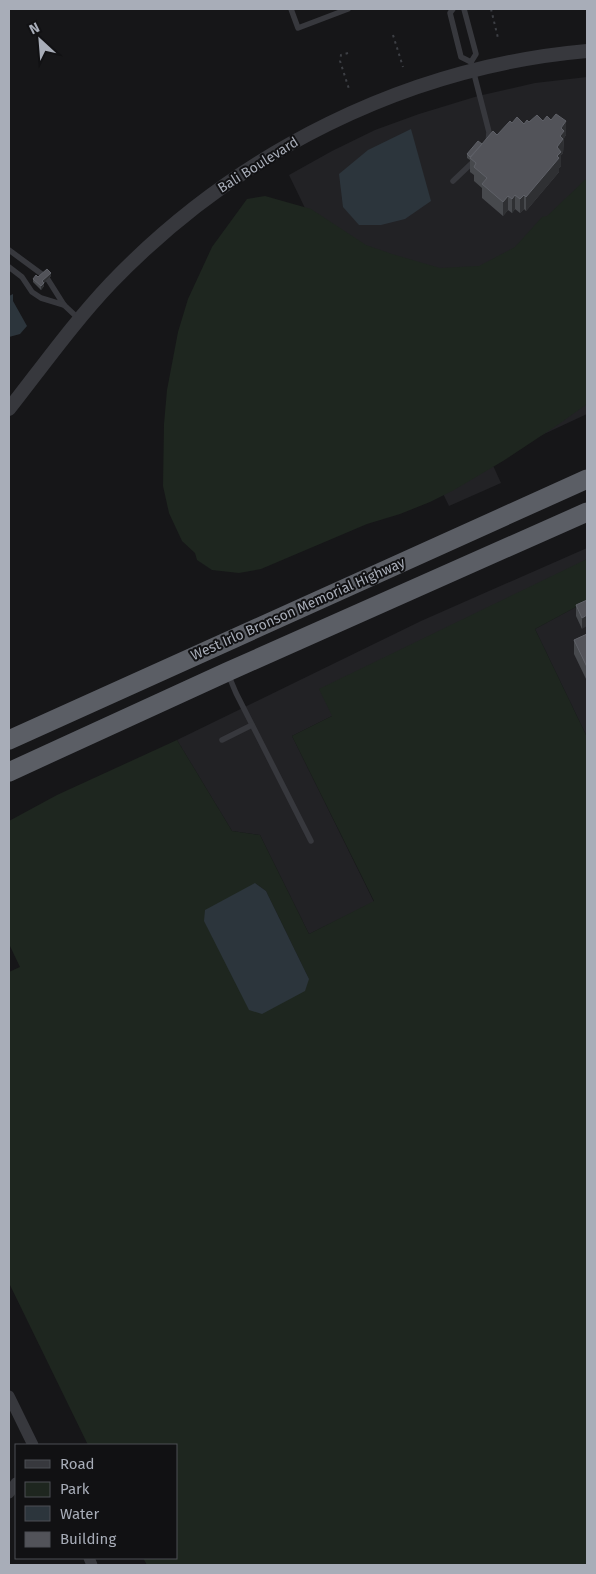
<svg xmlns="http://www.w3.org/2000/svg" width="596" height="1574" viewBox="0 0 596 1574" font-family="'Fira Sans',sans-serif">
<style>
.built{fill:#222225}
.green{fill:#1e261f;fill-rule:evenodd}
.water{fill:#2c353c}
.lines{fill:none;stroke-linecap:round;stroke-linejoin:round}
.path{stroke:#3d3f44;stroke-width:2;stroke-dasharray:2.5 4;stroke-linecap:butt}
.service{stroke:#37383d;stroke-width:5.5}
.minor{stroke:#37383d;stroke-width:11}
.tertiary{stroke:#37383d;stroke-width:14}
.trunk{stroke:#5b5e65;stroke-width:19}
.wall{fill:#47494d}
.shaded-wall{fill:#2f3033}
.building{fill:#525359;stroke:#5f6168}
.labels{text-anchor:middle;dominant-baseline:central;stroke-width:4;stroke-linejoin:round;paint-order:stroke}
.street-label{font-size:14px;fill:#a8adb8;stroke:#111113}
</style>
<rect width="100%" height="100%" fill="#161618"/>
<g class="built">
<path d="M 587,77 L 587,414 L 490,459 L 501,483 L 449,506 L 289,175 L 332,151 L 375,130 L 419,114 L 478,96 L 535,83 Z"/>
<path d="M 587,548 L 587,559 L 332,716 L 292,736 L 374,902 L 309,934 L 260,835 L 232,831 L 177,740 L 421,621 Z"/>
<path d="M 587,601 L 587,737 L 535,629 Z"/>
</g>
<g class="green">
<path d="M 587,178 L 587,404 L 559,424 L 503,461 L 454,490 L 430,502 L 400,514 L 367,524 L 261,569 L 239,573 L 212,570 L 197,560 L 195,553 L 182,541 L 169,513 L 163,486 L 164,424 L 167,390 L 178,332 L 188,299 L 212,247 L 247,199 L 265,196 L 311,209 L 366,245 L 392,254 L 440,268 L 479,266 L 515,247 L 542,217 L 547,216 Z"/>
<path d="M 587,559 L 587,601 L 535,629 L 587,737 L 587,1565 L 147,1565 L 143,1558 L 176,1558 L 176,1445 L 88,1445 L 9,1283 L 9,972 L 20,967 L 9,944 L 9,821 L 57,795 L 177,740 L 232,831 L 260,835 L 309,934 L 374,901 L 292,736 L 332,716 L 319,689 ZM 255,883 L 266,891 L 309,979 Z"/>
</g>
<g class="water">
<path d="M 411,129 L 431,201 L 405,219 L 381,225 L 359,225 L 343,207 L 339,174 L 368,150 Z"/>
<path d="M 13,294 L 13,301 L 27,326 L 20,334 L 9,337 L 9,296 Z"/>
<path d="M 255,883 L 266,891 L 309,979 L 305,991 L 262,1014 L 249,1010 L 204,921 L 205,910 Z"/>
</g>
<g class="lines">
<g class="path">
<path d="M 491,9 L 498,38"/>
<path d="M 393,35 L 403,67"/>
<path d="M 348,53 L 341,55 L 340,61 L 349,89"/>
</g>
<g class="service">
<path d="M 291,9 L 298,28 L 348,9"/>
<path d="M 453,9 L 450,13 L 461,57 L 471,62"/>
<path d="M 464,9 L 476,54 L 471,62 L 489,132 L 488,143"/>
<path d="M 453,181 L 473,162"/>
<path d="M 9,250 L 47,278 L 64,305 L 79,319"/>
<path d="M 9,267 L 22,277 L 32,292 L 41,298 L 64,305"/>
<path d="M 228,674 L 236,693 L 311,841"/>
<path d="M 222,740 L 252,725"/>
</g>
<g class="minor">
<path d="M 9,1396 L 33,1445"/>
<path d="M 9,1493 L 16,1483"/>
<path d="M 89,1558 L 92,1565"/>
</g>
<path class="tertiary" d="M 9,409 C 42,367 74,322 111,283 C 237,152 406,67 587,51"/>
<g class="trunk">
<path d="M 9,740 L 587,479"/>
<path d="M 9,772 L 227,672 L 587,512"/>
</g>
</g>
<g class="wall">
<path d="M 543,121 L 566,135 L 564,138 L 563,153 L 561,155 L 561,166 L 559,168 L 559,172 L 526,211 L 524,209 L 520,213 L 515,209 L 512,213 L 508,210 L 503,216 L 482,198 L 482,188 L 474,181 L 474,175 L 470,172 L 470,160 L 467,158 L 467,154 L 482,144 L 497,135 L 512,123 L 524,124 L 529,122 Z"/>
<path d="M 51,276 L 44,283 L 44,286 L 41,290 L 33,282 L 33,279 Z"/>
<path d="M 587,600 L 582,629 L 576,616 L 576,605 Z"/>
<path d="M 587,634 L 587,681 L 574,654 L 574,640 Z"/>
</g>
<g class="shaded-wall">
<path d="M 566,121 L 566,135 L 564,138 L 563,153 L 561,155 L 561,166 L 559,168 L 559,172 L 526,211 L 526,197 L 557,147 L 560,136 L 561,128 Z"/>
<path d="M 515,195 L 515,209 L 512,213 L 512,199 Z"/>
<path d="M 524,195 L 524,209 L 520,213 L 520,199 Z"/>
<path d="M 508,196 L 508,210 L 503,216 L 503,202 Z"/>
<path d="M 51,273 L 51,276 L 42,285 L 42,281 Z"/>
<path d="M 44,283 L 44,286 L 41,290 L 41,286 Z"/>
<path d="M 587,615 L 587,626 L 582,629 L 582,618 Z"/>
</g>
<g class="building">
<path d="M 556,114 L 566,121 L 561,128 L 564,131 L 560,136 L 563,139 L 557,147 L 561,152 L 557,156 L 559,158 L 526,197 L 524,195 L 520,199 L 515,195 L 512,199 L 508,196 L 503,202 L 482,184 L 487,178 L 474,167 L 476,163 L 470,158 L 493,131 L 497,135 L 510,121 L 512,123 L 517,117 L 524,124 L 527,120 L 529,122 L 537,115 L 543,121 L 547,116 L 551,120 Z"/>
<path d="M 478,141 L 482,144 L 470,157 L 467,154 Z"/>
<path d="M 47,269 L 51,273 L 42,281 L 44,283 L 41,286 L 33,279 L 36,275 L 38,277 Z"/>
<path d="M 587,600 L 587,615 L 582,618 L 576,605 Z"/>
<path d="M 587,634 L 587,667 L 574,640 Z"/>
</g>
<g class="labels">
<g class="street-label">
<text transform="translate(258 165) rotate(-32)">Bali Boulevard</text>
<text transform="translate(298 609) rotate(-24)">West Irlo Bronson Memorial Highway</text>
</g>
</g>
<rect width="596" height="1574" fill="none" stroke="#a8adb8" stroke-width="20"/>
<rect x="15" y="1444" width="162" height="115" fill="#111113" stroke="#4d4f55"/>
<rect x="25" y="1460" width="25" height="8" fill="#37383d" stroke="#4d4f55"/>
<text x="60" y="1469" font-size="15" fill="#a8adb8">Road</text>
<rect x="25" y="1482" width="25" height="15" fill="#1e261f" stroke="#4d4f55"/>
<text x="60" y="1494" font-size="15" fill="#a8adb8">Park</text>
<rect x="25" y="1506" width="25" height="15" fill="#2c353c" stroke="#4d4f55"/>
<text x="60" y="1519" font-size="15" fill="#a8adb8">Water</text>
<rect x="25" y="1532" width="25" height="15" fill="#525359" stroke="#4d4f55"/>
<text x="60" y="1544" font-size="15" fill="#a8adb8">Building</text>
<g transform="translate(40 40) rotate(334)" stroke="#111113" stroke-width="4" paint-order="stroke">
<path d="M0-4L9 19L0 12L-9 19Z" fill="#a8adb8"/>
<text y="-8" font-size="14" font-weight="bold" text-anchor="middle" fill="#a8adb8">N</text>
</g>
</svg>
